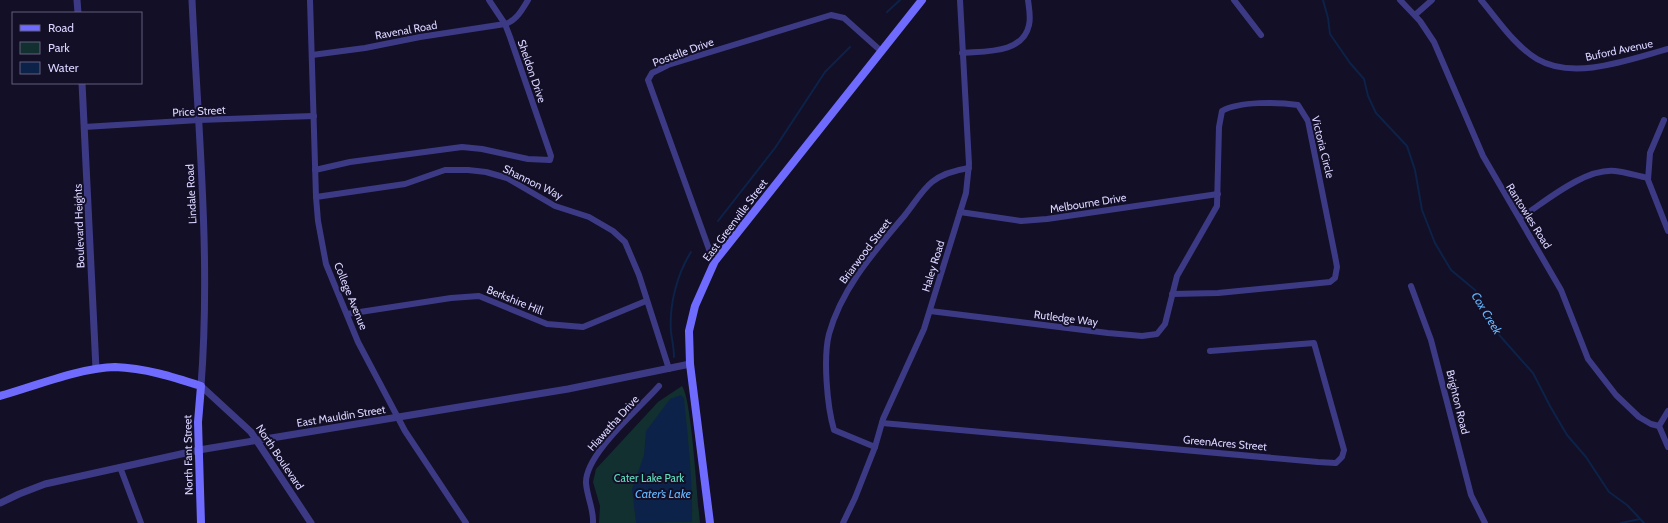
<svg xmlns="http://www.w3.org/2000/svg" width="1668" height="523" viewBox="0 0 1668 523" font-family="Cabin,sans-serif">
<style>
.green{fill:#12302f}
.water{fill:#0c2248}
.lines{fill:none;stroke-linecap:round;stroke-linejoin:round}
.stream{stroke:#0c2248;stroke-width:2}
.minor{stroke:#3d3a85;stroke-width:6}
.tertiary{stroke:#3d3a85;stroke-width:7}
.secondary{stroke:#6f6bff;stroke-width:8}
.labels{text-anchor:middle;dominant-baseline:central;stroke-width:4;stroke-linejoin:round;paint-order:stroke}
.street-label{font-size:11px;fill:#d9d4ff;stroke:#130f26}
.park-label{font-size:11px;fill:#5fe0c0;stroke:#130f26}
.water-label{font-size:12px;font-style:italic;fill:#62b6ff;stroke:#130f26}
</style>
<rect width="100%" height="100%" fill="#130f26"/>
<path class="green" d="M 682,386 C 692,400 697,499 700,523 L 599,523 L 600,506 L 593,482 L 596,469 L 658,402 Z"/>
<path class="water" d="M 681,395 L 684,398 C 688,440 693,481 692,522 L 636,523 L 632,489 L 644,455 L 646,431 L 670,399 Z"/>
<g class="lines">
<g class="stream">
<path d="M 1323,0 L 1328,18 L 1330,34 L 1350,63 L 1364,79 L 1368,96 L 1376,113 L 1407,146 L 1415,170 L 1422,210 L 1435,243 L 1451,270 L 1475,290 L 1500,336 L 1533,373 L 1550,406 L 1567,435 L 1586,457 L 1609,492 L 1627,505 L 1644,523"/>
<path d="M 887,12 L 900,0"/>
<path d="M 718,221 L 775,148 L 825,72 L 850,47"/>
<path d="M 674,357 C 674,348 672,340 671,332 C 669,305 677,274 691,252"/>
<path d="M 1621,523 L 1640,519"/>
</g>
<g class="minor">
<path d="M 310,0 L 316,197 L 318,221 L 326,264 L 358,342 L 405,431 L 466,523"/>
<path d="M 1234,0 L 1261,35"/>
<path d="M 1400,0 L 1420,21 L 1434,42 L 1483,156 L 1561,290 L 1588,359 L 1616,395 L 1639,417 L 1651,424 L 1659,426"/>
<path d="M 1481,0 C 1498,20 1514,45 1537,59 C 1574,81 1631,59 1668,49"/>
<path d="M 1415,15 L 1432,0"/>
<path d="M 962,53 C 985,51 1023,54 1029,25 C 1031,18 1029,8 1028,0"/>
<path d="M 312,55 L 365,48 L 420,37 L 505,24 C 516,21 522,10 528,0"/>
<path d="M 1664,120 L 1650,153 L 1648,180 L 1668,231"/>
<path d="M 84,127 L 199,120 L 314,116"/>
<path d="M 315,170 L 350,162 L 462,147 L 482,149 L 528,159 L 550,160 L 551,156 L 510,37 L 505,24 L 489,0"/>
<path d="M 316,197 L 405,184 L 445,170 L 468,170 L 486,172 L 507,178 L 555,206 L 589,217 L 613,231 L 625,242 L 639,275 L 669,369"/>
<path d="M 960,212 L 1021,221 L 1047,219 L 1218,194"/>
<path d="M 1520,218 C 1545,202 1584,168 1615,171 C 1626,172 1637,176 1648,178"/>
<path d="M 714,263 L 648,80 L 652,73 L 668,65 L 831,15 L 844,18 L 881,51"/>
<path d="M 1411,286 L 1431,340 L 1471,495 L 1485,523"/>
<path d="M 930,311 L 1108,333 L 1142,336 L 1157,334 L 1165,324 L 1177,276 L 1217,206 L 1219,127 L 1222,111 C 1239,101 1279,102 1298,105 L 1308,121 L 1335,256 L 1337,267 L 1335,278 L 1330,282 L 1218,293 L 1172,294"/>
<path d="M 347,314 L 451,298 L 479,296 L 547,324 L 583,327 L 646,301"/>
<path d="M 1668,411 L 1659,426 L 1668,447"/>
<path d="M 882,423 L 1318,462 L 1336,463 L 1342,457 L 1344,450 L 1314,343 L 1210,351"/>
<path d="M 875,447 L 834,430 C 827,406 823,358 829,334 C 842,287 875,251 905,215 C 914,204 922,190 932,182 C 943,173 956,170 969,168"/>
<path d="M 120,467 L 141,523"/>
<path d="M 593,523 C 594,510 587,497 586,483 C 585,454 640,408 659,386"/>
<path d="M 843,523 L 855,498 L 875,447 L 883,419 L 924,329 L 966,193 L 969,164 L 960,0"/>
</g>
<g class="tertiary">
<path d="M 77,0 L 78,13"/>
<path d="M 192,0 C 198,129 211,257 201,386 L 251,432 L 311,523"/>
<path d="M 82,83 L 96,369"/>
<path d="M 0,503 L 19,494 L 45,484 L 199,450 L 568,389 L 690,364"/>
</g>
<g class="secondary">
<path d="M 0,396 C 32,387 83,367 115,367 C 145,368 173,377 201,386 L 198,422 L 201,523"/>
<path d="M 710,523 L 690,364 L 689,331 L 695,306 L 715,261 L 922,0"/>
</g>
</g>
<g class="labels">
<g class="street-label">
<text transform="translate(406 30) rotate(-10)">Ravenal Road</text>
<text transform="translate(1619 50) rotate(-12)">Buford Avenue</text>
<text transform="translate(683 52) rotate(-20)">Postelle Drive</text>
<text transform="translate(532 71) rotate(71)">Sheldon Drive</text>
<text transform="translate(199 111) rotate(-3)">Price Street</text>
<text transform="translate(1323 147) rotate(76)">Victoria Circle</text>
<text transform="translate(533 182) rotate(26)">Shannon Way</text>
<text transform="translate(191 194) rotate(-93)">Lindale Road</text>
<text transform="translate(1088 203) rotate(-9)">Melbourne Drive</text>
<text transform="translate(1529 216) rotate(58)">Rantowles Road</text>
<text transform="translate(735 220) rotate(-53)">East Greenville Street</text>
<text transform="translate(79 226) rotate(-92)">Boulevard Heights</text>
<text transform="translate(865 251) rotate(-53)">Briarwood Street</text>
<text transform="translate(933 266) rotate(-73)">Haley Road</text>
<text transform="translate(351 296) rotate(68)">College Avenue</text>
<text transform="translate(515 300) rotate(22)">Berkshire Hill</text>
<text transform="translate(1066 318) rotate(7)">Rutledge Way</text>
<text transform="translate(1458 402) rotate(76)">Brighton Road</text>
<text transform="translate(341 416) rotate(-9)">East Mauldin Street</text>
<text transform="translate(613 423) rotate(-48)">Hiawatha Drive</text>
<text transform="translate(1225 443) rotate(5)">GreenAcres Street</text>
<text transform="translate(188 455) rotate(-91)">North Fant Street</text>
<text transform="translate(280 457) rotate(56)">North Boulevard</text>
</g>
<g class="park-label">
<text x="649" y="478">Cater Lake Park</text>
</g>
<g class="water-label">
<text transform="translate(1487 313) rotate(59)">Cox Creek</text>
<text x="663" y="493">Cater’s Lake</text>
</g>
</g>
<rect x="12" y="12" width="130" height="72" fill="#130f26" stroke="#625e7d"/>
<rect x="20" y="25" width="20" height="6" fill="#6f6bff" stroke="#625e7d"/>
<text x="48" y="32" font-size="12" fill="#d9d4ff">Road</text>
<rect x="20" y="42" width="20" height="12" fill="#12302f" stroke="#625e7d"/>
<text x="48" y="52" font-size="12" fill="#d9d4ff">Park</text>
<rect x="20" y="62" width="20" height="12" fill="#0c2248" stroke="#625e7d"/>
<text x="48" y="72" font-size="12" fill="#d9d4ff">Water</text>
</svg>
